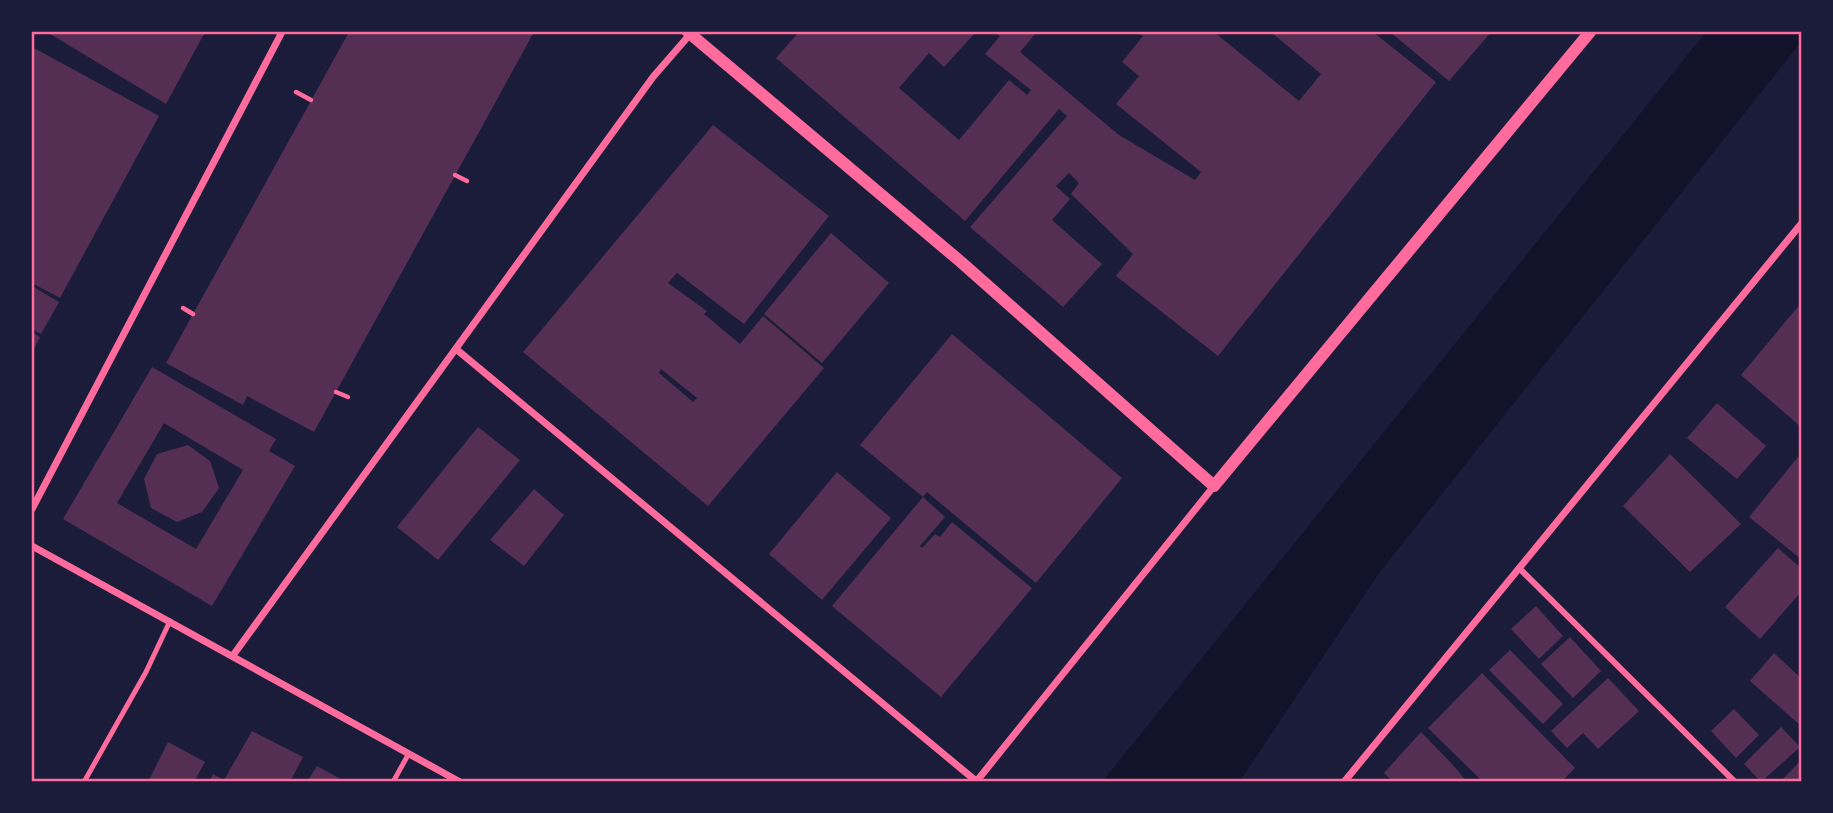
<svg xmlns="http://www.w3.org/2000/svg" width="1833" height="813" viewBox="0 0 1833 813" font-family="'Noto Sans',sans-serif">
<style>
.water{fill:#12122b}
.building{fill:#542f53;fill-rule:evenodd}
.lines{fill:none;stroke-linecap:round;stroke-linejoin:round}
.path{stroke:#ff6b9d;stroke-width:4.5}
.service{stroke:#ff6b9d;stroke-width:5}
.pedestrian{stroke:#ff6b9d;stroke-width:6}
.minor{stroke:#ff6b9d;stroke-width:7}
.tertiary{stroke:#ff6b9d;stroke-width:12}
.neatline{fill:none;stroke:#ff6b9d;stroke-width:2.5}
</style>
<rect width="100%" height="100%" fill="#1b1b3a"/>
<path class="water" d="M 1706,32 L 1801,32 L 1801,42 L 1379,573 L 1240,781 L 1103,781 Z"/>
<g class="building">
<path d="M 47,32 L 205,32 L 166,104 Z"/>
<path d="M 349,32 L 534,32 L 314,432 L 247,396 L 243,405 L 166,363 Z"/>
<path d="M 799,32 L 976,32 L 944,67 L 929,53 L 899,88 L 959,140 L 1009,80 L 1027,95 L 1031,90 L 985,54 L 1000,36 L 994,32 L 1037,32 L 1020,52 L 1119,135 L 1195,180 L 1201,172 L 1116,104 L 1139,76 L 1122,62 L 1143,36 L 1137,32 L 1214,32 L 1299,101 L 1321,74 L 1271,32 L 1373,32 L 1436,82 L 1218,356 L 1116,276 L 1133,254 L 1071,194 L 1079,183 L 1069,173 L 1056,186 L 1070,199 L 1052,220 L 1102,264 L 1063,307 L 970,227 L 1067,116 L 1059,109 L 965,221 L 776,58 Z"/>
<path d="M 1390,32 L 1491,32 L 1449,81 Z"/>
<path d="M 32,47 L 159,116 L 60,298 L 32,283 Z"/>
<path d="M 713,125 L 829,216 L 744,324 L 677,273 L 668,283 L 707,311 L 704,314 L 740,344 L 763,316 L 824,368 L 708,506 L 523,352 ZM 661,369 L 697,398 L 693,402 L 659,373 Z"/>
<path d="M 831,233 L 889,283 L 822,363 L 764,314 Z"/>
<path d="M 32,286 L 59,302 L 41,334 L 32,329 Z"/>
<path d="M 1801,303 L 1801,427 L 1741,375 Z"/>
<path d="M 32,332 L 40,337 L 32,353 Z"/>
<path d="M 952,334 L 1122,478 L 1036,583 L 927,492 L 923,497 L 860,445 Z"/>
<path d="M 152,367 L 276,439 L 269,451 L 295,466 L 212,606 L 63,519 ZM 164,423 L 243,470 L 196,549 L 117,503 Z"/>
<path d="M 1717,403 L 1766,446 L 1737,479 L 1687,438 Z"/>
<path d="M 478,427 L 520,460 L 438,560 L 397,527 Z"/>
<path d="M 188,445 L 210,461 L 219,488 L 202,512 L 177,522 L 151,508 L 144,479 L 157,454 Z"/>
<path d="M 1670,454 L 1741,524 L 1690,572 L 1623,506 Z"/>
<path d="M 1798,457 L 1801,460 L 1801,559 L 1749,517 Z"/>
<path d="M 837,472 L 891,518 L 822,600 L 769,554 Z"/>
<path d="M 534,489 L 564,515 L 524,566 L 490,540 Z"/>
<path d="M 923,497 L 945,517 L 920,546 L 922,548 L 935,534 L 940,537 L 952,522 L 1032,588 L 941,697 L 832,606 Z"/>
<path d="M 1778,548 L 1801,568 L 1801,592 L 1760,639 L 1725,607 Z"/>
<path d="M 1536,606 L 1563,636 L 1539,659 L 1511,629 Z"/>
<path d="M 1570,637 L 1601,671 L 1573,698 L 1541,664 Z"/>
<path d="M 1510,650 L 1563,704 L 1543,724 L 1489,670 Z"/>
<path d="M 1774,653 L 1801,678 L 1801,726 L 1750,681 Z"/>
<path d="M 1482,673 L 1575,768 L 1561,782 L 1483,782 L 1428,728 Z"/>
<path d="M 1608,678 L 1639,711 L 1598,749 L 1583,733 L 1567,748 L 1551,731 Z"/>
<path d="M 1734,709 L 1759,735 L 1736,758 L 1711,731 Z"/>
<path d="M 1781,727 L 1800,747 L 1761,782 L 1744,764 Z"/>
<path d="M 252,731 L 303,757 L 290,782 L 209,782 L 213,774 L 224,780 Z"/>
<path d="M 1421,732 L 1453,765 L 1467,782 L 1393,782 L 1384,773 Z"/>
<path d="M 168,742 L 205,762 L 194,782 L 148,782 Z"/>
<path d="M 1801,760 L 1801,782 L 1780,782 Z"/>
<path d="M 317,766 L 346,782 L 307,782 Z"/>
</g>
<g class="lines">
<g class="path">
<path d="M 296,92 L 311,100"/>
<path d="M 455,175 L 467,181"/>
<path d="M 183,308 L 193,314"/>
<path d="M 336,392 L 348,397"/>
</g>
<g class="service">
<path d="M 84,782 L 146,672 L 170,621"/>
<path d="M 393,782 L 408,755"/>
</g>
<path class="pedestrian" d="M 1519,568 L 1735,782"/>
<g class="minor">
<path d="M 456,349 L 976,781"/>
<path d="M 32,509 L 282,32"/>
<path d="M 32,546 L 460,782"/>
<path d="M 234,654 L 653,77 L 692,32"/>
<path d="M 976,782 L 1214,486"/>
<path d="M 1344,782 L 1801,224"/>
</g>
<path class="tertiary" d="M 688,32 L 961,262 L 1214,486 L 1590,32"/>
</g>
<rect width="1833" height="813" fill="none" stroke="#1b1b3a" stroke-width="66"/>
<rect x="33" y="33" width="1767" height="747" class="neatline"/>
</svg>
